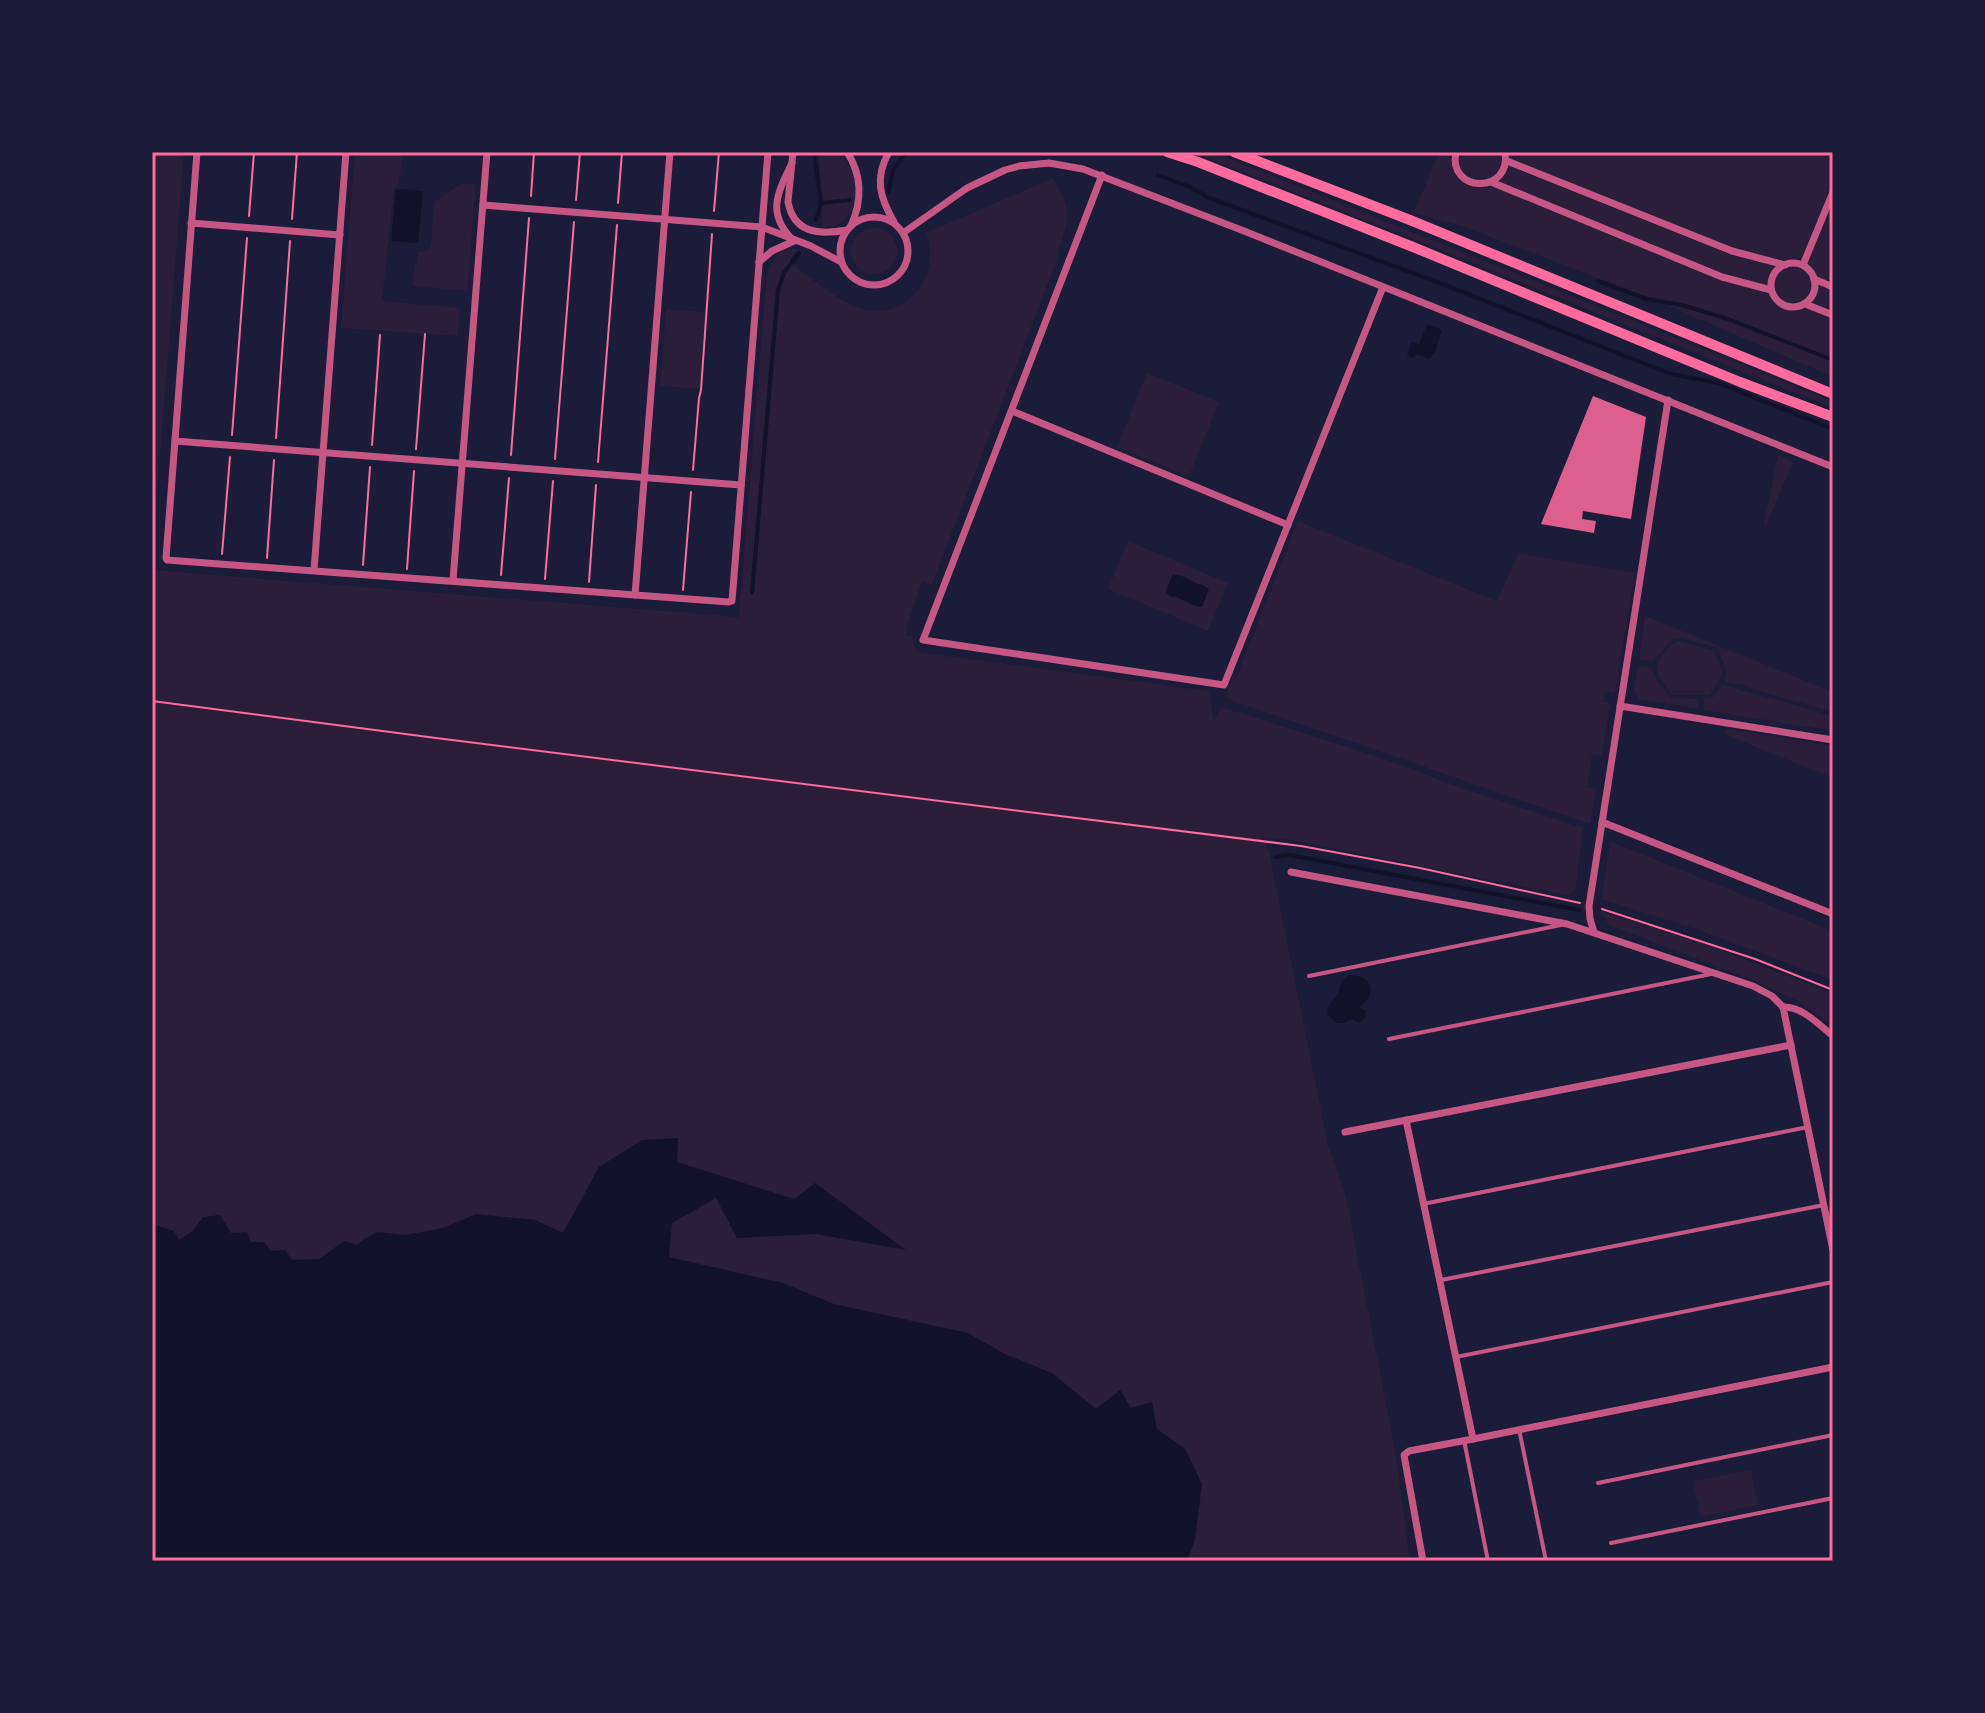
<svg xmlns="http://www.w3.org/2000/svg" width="1985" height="1713" viewBox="0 0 1985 1713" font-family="Poppins,sans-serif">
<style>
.green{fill:#2a1e3b}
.water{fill:#12122b}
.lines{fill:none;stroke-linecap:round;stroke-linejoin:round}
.stream{stroke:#12122b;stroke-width:4}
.building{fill:#dd5f8e}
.path{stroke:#ff6b9d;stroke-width:2}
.service{stroke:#c65784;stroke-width:4}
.minor{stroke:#c65784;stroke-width:7}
.secondary{stroke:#ff6b9d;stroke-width:10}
.neatline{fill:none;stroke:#ff6b9d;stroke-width:3}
</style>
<rect width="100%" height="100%" fill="#1b1b3a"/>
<g class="green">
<path d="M 152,152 L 184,152 L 152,558 Z"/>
<path d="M 355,152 L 404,152 L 398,186 L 394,189 L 382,301 L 460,308 L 458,336 L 341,328 Z"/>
<path d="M 821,152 L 838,152 C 863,175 863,224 823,229 L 819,157 Z"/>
<path d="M 1191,152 L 1215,153 L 1833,401 L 1833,408 L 1403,235 Z"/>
<path d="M 1439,152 L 1833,152 L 1833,377 L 1660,302 L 1462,226 L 1414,213 Z"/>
<path d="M 1053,178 C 1058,187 1065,198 1067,208 C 1071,225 1058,243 1057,260 L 932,584 L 922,581 L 908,623 L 906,636 L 913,636 L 916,652 L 1208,691 C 1212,700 1211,710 1214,721 L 1221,707 L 1354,749 L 1410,768 L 1447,783 L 1583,828 L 1575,891 L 1567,895 L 1296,841 L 1262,837 L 1269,852 L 1328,1145 L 1346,1197 L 1395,1450 L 1410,1561 L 152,1561 L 152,570 L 739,617 L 766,284 C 768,265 776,246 798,249 L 790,259 L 792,264 C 809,277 840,302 860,308 C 908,322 942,276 926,233 Z"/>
<path d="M 462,183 L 476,185 L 467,291 L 413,286 L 414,265 L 417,265 L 418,252 L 425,252 L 425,249 L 429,249 L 431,245 L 434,202 Z"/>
<circle cx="874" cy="251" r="23"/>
<path d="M 666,309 L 706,312 L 700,389 L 660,386 Z"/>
<path d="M 1147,373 L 1219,402 L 1189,476 L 1117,447 Z"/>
<path d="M 1778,455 L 1793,462 L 1766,526 L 1764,525 Z"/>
<path d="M 1298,521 L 1497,601 L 1518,553 L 1635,573 L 1615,693 L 1605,692 L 1603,702 L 1610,703 L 1602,756 L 1592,755 L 1587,787 L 1596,789 L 1590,824 L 1225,698 L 1233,677 L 1236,678 Z"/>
<path d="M 1128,541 L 1228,583 L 1208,631 L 1108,589 Z"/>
<path d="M 1645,616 L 1833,692 L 1833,712 L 1746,687 L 1743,684 L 1739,685 L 1724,681 L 1727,671 L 1717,648 L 1684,638 L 1673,639 L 1653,661 L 1639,659 Z"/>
<path d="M 1679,641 L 1714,651 L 1723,674 L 1710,695 L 1673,695 C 1661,681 1650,670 1663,654 C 1668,648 1672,644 1679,641 Z"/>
<path d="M 1638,665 L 1652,668 L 1658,683 L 1671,698 L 1697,699 L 1698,709 L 1639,699 L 1634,690 Z"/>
<path d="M 1722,684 L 1738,689 L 1741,692 L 1745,691 L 1833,716 L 1833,731 L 1704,710 L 1704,699 L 1714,697 Z"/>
<path d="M 1728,729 L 1833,746 L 1833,778 L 1726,735 L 1723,731 Z"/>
<path d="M 1612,842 L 1833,931 L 1833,980 L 1699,930 L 1601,899 L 1610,844 Z"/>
<path d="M 1600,911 L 1705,944 L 1833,993 L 1833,1027 L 1798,1001 L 1757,982 L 1609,925 Z"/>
<path d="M 1751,1470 L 1758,1505 L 1700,1517 L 1698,1506 L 1700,1506 L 1699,1500 L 1697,1500 L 1693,1481 Z"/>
</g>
<g class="water">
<path d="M 396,189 L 423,191 L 418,243 L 391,241 Z"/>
<path d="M 1427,324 L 1442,330 L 1434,355 L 1432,355 L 1430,359 L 1416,354 L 1414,358 L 1407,355 L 1412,342 L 1419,344 Z"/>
<path d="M 1173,574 L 1182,576 L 1200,585 L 1201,584 L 1209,589 L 1202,607 L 1193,605 L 1174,596 L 1173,598 L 1165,593 Z"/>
<path d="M 1350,975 C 1373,974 1378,996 1359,1007 L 1365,1010 L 1366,1017 L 1359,1023 L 1352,1018 L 1344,1023 L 1336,1023 L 1327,1014 L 1328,1006 L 1338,994 L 1342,981 Z"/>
<path d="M 678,1138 L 677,1162 L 794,1199 L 815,1183 L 906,1250 L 816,1234 L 737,1238 L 716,1198 L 672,1223 L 669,1257 L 783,1283 L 834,1304 L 968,1333 L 1005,1354 L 1052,1373 L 1096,1409 L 1120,1390 L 1131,1408 L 1152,1402 L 1157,1429 L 1185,1449 L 1202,1484 L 1195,1539 L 1187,1561 L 152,1561 L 152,1224 L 174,1231 L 179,1240 L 193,1231 L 203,1217 L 220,1215 L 231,1233 L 247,1232 L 251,1242 L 264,1242 L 271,1251 L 285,1250 L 292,1260 L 319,1259 L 344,1241 L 357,1245 L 364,1239 L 378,1232 L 405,1235 L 443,1228 L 476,1214 L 535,1220 L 563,1233 L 599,1167 L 642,1140 Z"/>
</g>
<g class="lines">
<g class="stream">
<path d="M 814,152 L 821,203 L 816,220"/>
<path d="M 1158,175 L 1190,187 L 1207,197 L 1437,282 L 1671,374 L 1718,383 L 1833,429"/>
<path d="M 888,193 L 893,170 L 906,152"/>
<path d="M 821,203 L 850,200"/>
<path d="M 1598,281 L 1647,299 L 1682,305 L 1728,319 L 1833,360"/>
<path d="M 752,593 L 778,290 L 784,273 L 799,253"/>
<path d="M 1275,857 L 1289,855 L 1300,857 L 1579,910"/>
</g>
</g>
<path class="building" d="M 1593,396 L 1646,417 L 1631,519 L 1583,511 L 1582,519 L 1596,521 L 1594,533 L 1541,524 Z"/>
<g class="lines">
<g class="path">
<path d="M 531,196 L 534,152"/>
<path d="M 576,200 L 580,152"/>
<path d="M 618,203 L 622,152"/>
<path d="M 714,211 L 719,152"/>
<path d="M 249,216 L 254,152"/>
<path d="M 292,219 L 297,152"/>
<path d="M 232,435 L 247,238"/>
<path d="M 276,438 L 290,241"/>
<path d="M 372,445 L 380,335"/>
<path d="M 416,449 L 425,334"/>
<path d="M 511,455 L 529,218"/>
<path d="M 555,459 L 574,222"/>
<path d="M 598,462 L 617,225"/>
<path d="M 693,470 L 699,398 L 701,390 L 712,234"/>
<path d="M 222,554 L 230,457"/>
<path d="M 267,558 L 274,460"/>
<path d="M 363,565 L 370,467"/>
<path d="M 407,569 L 414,471"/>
<path d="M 501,575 L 509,478"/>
<path d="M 545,579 L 553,481"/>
<path d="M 589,582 L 596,485"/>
<path d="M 683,590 L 691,492"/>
<path d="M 152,701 L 436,738 L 1301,846 L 1420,868 L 1580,903"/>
<path d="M 1602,909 L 1755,959 L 1833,990"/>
</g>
<g class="service">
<path d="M 1309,976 L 1561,925"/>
<path d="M 1389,1039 L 1711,974"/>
<path d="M 1423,1204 L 1808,1127"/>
<path d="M 1441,1280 L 1824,1205"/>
<path d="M 1456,1357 L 1833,1282"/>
<path d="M 1519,1429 L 1546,1561"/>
<path d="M 1464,1440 L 1488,1561"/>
<path d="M 1598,1483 L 1833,1435"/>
<path d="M 1611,1543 L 1833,1498"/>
</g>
<g class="minor">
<path d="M 197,152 L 166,558 L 167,560 L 729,602 L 732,601 L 768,152"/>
<path d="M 793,152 L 788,202 C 794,234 820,235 847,230"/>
<path d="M 847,152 C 862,175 862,201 851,226"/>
<path d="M 889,152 C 874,178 880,198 894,222"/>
<path d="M 1456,152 C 1447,193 1512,195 1505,152"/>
<path d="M 1507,161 L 1732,251 L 1785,265"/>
<path d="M 1102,175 L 923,640 L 1224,685 L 1383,287"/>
<path d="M 1491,182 L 1722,277 L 1771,290"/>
<path d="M 483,205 L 762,227 L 811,246 L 841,262"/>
<circle cx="874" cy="251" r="34"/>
<path d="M 191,223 L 340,235"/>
<path d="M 903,233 L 967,188 L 1005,170 L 1019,166 L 1049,163 L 1083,169 L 1244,231 L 1833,467"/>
<path d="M 759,262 L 772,251 L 794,241 C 766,214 777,194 792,163"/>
<circle cx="1793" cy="285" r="22"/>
<path d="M 1803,265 L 1833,192"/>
<path d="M 1814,279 L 1833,287"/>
<path d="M 1805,304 L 1833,315"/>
<path d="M 1012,411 L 1288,525"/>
<path d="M 175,441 L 741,485"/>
<path d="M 314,570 L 346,152"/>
<path d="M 453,580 L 487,152"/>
<path d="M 635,595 L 670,152"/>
<path d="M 1620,706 L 1833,740"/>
<path d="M 1602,822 L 1833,914"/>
<path d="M 1291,872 L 1567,924 L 1753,986 L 1772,996 L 1783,1007"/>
<path d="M 1594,932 L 1590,919 L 1589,906 L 1668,400"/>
<path d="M 1783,1007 L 1833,1250"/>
<path d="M 1783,1007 C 1802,1006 1819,1025 1833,1036"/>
<path d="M 1406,1120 L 1473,1439 L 1409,1451 L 1404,1455 L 1423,1561"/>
<path d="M 1345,1132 L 1791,1045"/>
<path d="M 1473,1439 L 1833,1367"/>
</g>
<g class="secondary">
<path d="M 1167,152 L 1198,162 L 1413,247 L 1740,382 L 1833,417"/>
<path d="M 1234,152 L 1410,220 L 1833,394"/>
</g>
</g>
<rect width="1985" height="1713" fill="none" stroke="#1b1b3a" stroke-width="308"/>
<rect x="154" y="154" width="1677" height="1405" class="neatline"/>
</svg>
